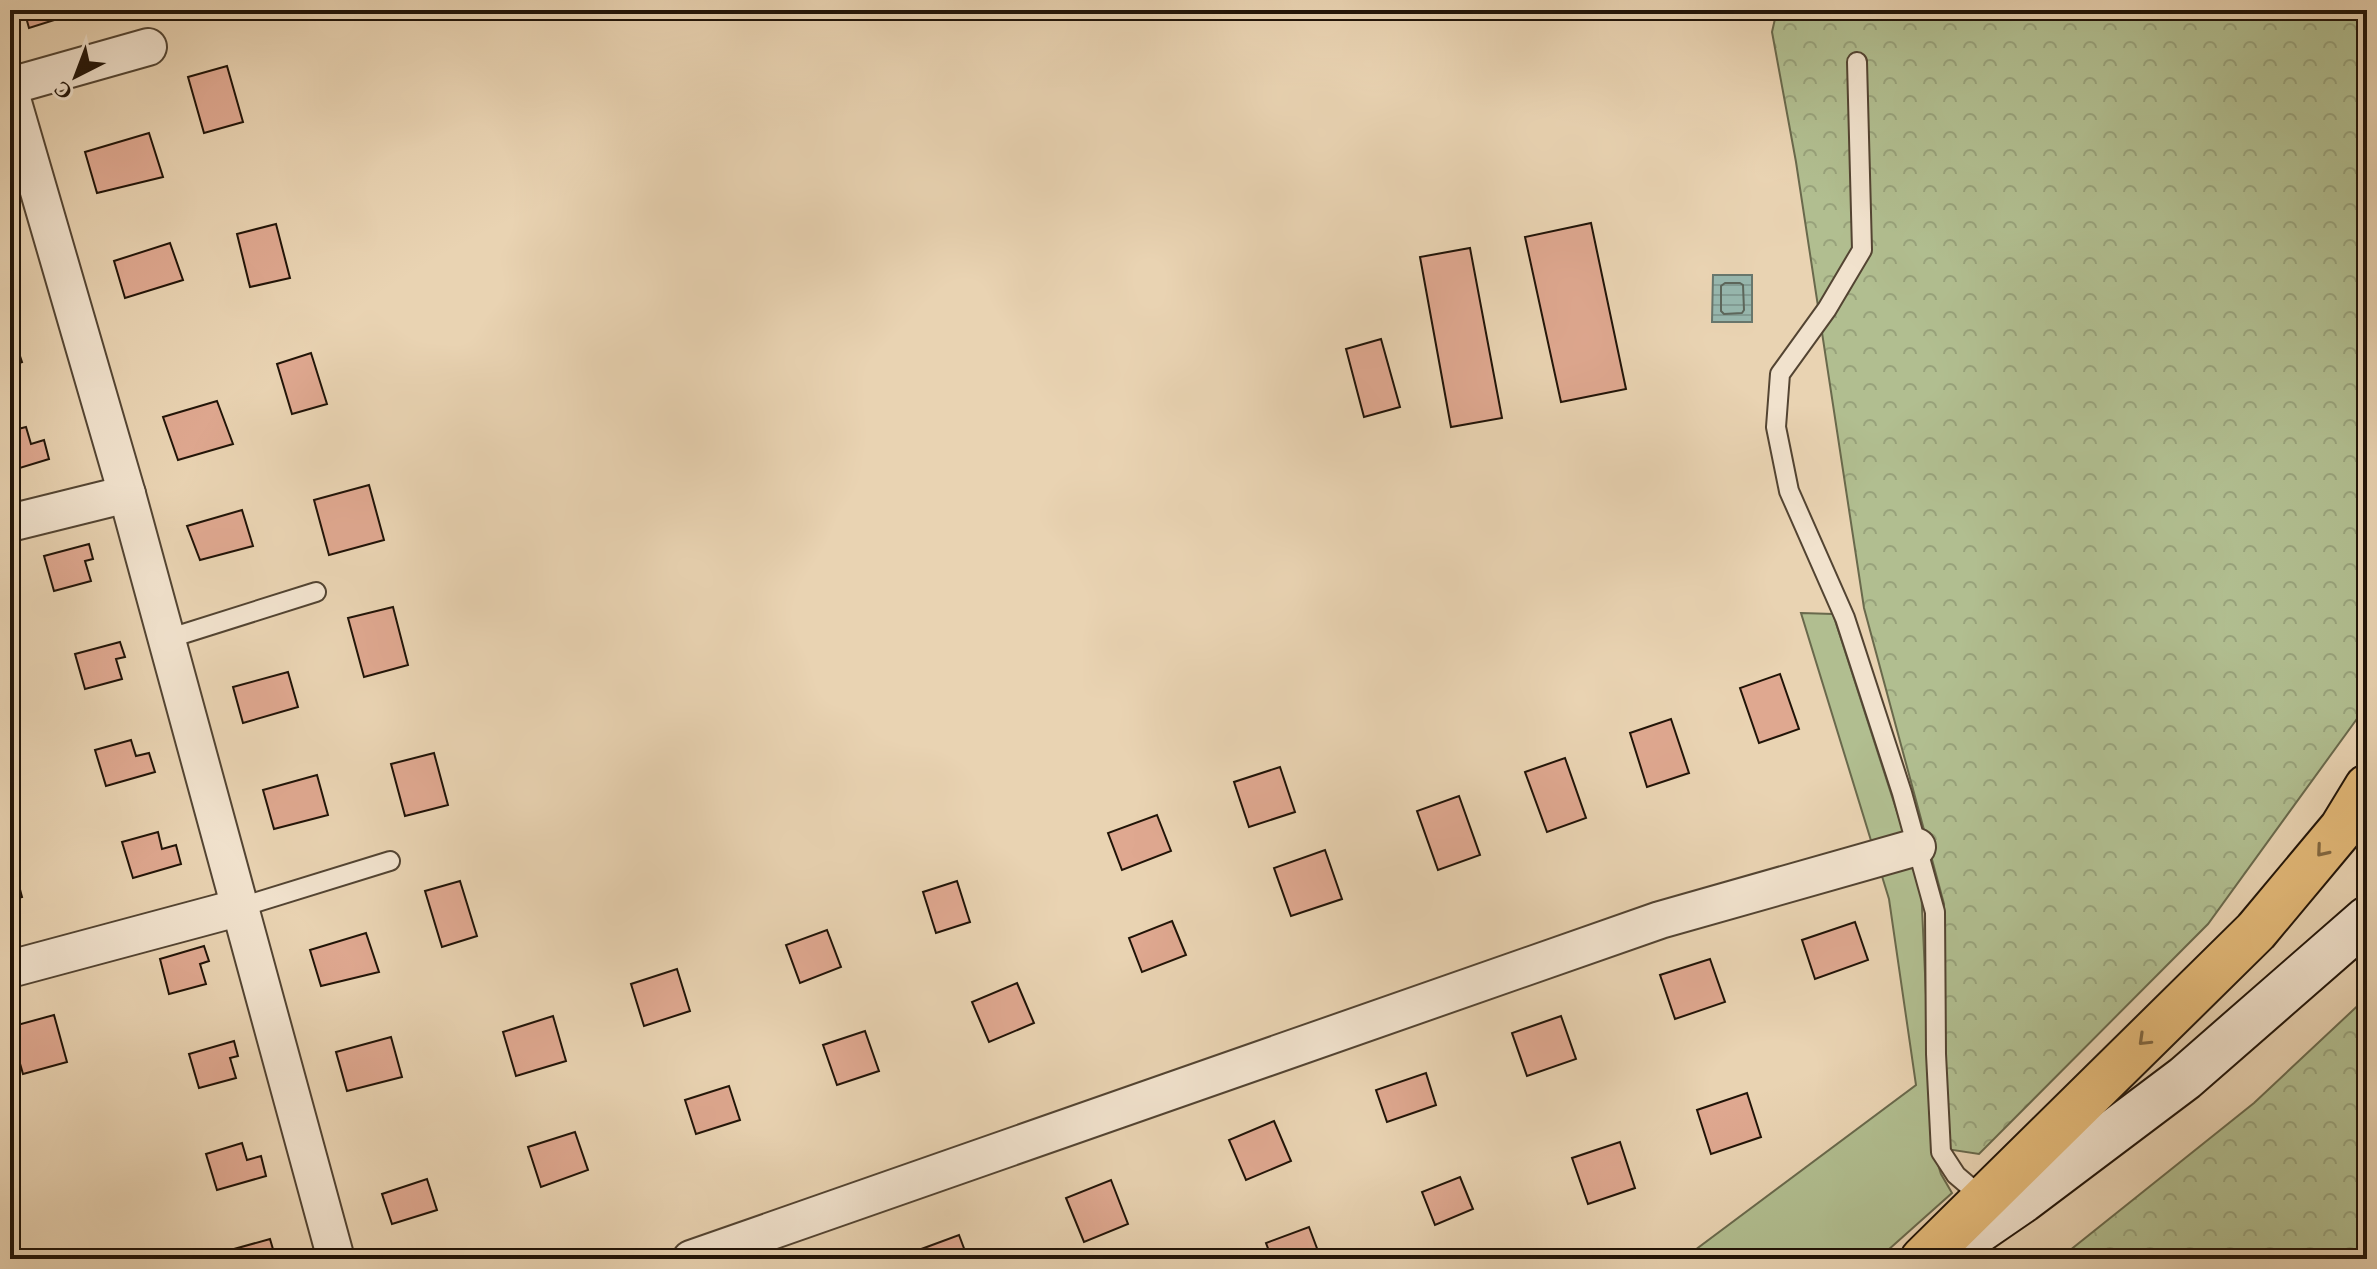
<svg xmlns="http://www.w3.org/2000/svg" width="2377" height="1269" viewBox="0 0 2377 1269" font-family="'EB Garamond',serif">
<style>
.green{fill:#b1be90;stroke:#69694c;stroke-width:2}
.forest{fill:url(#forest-crowns);stroke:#69694c;stroke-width:2}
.water{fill:url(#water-rules);stroke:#68766c;stroke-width:2}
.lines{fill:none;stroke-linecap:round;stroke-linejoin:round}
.shore{stroke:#5c665b;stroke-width:2}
.building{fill:#dfa890;stroke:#211408;stroke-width:2}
.service-casing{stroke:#534432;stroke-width:22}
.minor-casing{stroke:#534432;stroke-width:40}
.secondary-casing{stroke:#211408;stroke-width:48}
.primary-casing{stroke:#211408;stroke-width:48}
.service{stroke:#f1e2cd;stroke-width:18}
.minor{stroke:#f1e2cd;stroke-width:36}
.secondary{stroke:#f1e2cd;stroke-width:44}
.primary{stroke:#e4ba79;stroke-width:44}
.oneway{stroke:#826740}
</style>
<defs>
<pattern id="forest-crowns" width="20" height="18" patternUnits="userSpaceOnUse" patternTransform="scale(2)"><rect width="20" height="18" fill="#b1be90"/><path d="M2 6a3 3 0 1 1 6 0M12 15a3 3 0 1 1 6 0" fill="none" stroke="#98a27b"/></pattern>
<pattern id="water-rules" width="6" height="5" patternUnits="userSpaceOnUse" patternTransform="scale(2)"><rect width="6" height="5" fill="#97b7ae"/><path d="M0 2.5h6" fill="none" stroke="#829c94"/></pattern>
</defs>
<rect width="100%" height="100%" fill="#e9d3b2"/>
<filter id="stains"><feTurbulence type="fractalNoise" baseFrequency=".0025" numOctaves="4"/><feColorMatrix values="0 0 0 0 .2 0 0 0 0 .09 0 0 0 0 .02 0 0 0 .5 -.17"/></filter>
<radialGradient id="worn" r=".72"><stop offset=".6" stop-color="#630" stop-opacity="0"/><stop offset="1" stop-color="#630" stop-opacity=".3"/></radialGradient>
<path class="green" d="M 1801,613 L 1833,614 L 1921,886 L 1933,1148 L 1941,1174 L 1952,1193 L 1878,1259 L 1683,1259 L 1916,1085 L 1889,899 Z"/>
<g class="forest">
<path d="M 1777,10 L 2367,10 L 2367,705 L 2208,924 L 1979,1154 L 1946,1149 L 1944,904 L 1864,608 L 1796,162 L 1772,32 Z"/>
<path d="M 2367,997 L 2367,1259 L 2059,1259 L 2254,1103 Z"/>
</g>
<path class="water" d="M 1713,275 L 1752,275 L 1752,322 L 1712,322 Z"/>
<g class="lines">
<path class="shore" d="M 1725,283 L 1740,283 L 1743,285 L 1744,310 L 1742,313 L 1724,314 L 1721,311 L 1721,286 Z"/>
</g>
<g class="building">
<path d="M 24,10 L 86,10 L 29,28 Z"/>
<path d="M 227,66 L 243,122 L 204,133 L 188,77 Z"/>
<path d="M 149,133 L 163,177 L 97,193 L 85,152 Z"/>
<path d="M 1591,223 L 1626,389 L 1561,402 L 1525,237 Z"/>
<path d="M 276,224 L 290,278 L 250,287 L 237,234 Z"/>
<path d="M 170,243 L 183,280 L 125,298 L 114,261 Z"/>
<path d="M 1470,248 L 1502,418 L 1451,427 L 1420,257 Z"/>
<path d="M 1381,339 L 1400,407 L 1364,417 L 1346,349 Z"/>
<path d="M 16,344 L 22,362 L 10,366 L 10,345 Z"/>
<path d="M 311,353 L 327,404 L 292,414 L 277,364 Z"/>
<path d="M 217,401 L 233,444 L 178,460 L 163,417 Z"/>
<path d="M 26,427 L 31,444 L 44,440 L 49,459 L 10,471 L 10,431 Z"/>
<path d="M 369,485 L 384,540 L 329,555 L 314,500 Z"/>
<path d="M 242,510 L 253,546 L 200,560 L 187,526 Z"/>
<path d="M 89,544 L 93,559 L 85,561 L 91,581 L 54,591 L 44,556 Z"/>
<path d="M 393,607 L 408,665 L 364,677 L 348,618 Z"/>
<path d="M 120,642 L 125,657 L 116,659 L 122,679 L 85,689 L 75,654 Z"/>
<path d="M 288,672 L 298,707 L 243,723 L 233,687 Z"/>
<path d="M 1780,674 L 1799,729 L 1759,743 L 1740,688 Z"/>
<path d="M 1671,719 L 1689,773 L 1647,787 L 1630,733 Z"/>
<path d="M 131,740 L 136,756 L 149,753 L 155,772 L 106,786 L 95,750 Z"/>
<path d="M 434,753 L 448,805 L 405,816 L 391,764 Z"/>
<path d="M 1565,758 L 1586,818 L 1547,832 L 1525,772 Z"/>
<path d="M 1280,767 L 1295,812 L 1249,827 L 1234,782 Z"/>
<path d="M 317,775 L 328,815 L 274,829 L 263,790 Z"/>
<path d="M 1459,796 L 1480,855 L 1438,870 L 1417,811 Z"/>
<path d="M 1157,815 L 1171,851 L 1122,870 L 1108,833 Z"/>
<path d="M 158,832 L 162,849 L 176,845 L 181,864 L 133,878 L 122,842 Z"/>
<path d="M 1325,850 L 1342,899 L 1291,916 L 1274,868 Z"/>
<path d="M 11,855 L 22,897 L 10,900 L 10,855 Z"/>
<path d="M 460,881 L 477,936 L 442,947 L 425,891 Z"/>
<path d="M 957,881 L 970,922 L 936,933 L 923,892 Z"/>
<path d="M 1172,921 L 1186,955 L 1142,972 L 1129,938 Z"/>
<path d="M 1855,922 L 1868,960 L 1815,979 L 1802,940 Z"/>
<path d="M 827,930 L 841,967 L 800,983 L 786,945 Z"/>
<path d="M 366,933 L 379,972 L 321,986 L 310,950 Z"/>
<path d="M 204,946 L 209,961 L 200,964 L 206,984 L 169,994 L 160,959 Z"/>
<path d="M 1710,959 L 1725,1002 L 1675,1019 L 1660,975 Z"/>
<path d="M 677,969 L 690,1011 L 644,1026 L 631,984 Z"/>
<path d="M 1017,983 L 1034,1023 L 989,1042 L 972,1002 Z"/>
<path d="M 54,1015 L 67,1062 L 23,1074 L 17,1053 L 10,1055 L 10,1027 Z"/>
<path d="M 553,1016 L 566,1061 L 516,1076 L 503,1032 Z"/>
<path d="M 1561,1016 L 1576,1059 L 1527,1076 L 1512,1033 Z"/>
<path d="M 865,1031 L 879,1071 L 837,1085 L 823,1045 Z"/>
<path d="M 391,1037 L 402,1077 L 347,1091 L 336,1052 Z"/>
<path d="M 234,1041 L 238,1056 L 230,1058 L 236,1078 L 199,1088 L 189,1054 Z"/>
<path d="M 1426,1073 L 1436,1105 L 1387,1122 L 1376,1090 Z"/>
<path d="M 729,1086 L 740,1120 L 696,1134 L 685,1100 Z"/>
<path d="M 1747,1093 L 1761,1137 L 1711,1154 L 1697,1110 Z"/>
<path d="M 1274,1121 L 1291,1161 L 1246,1180 L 1229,1140 Z"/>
<path d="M 575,1132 L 588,1170 L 541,1187 L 528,1147 Z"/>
<path d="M 1620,1142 L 1635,1188 L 1588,1204 L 1572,1158 Z"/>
<path d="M 242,1143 L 247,1160 L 261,1156 L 266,1176 L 217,1190 L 206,1154 Z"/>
<path d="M 1460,1177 L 1473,1209 L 1435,1225 L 1422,1192 Z"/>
<path d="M 427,1179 L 437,1210 L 392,1224 L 382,1194 Z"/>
<path d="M 1111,1180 L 1128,1224 L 1084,1242 L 1066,1198 Z"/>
<path d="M 1309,1227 L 1321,1259 L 1272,1259 L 1266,1243 Z"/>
<path d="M 959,1235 L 968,1259 L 918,1259 L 916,1251 Z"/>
<path d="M 270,1239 L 275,1256 L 288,1252 L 291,1259 L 237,1259 L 234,1249 Z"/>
</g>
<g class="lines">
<g class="service-casing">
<g id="service">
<path d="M 1857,62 L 1862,250 L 1827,309 L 1780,374 L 1776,427 L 1789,491 L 1845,618 L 1902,793 L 1935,912 L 1936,1054 L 1941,1152 L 1956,1175 L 1983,1198"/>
<path d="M 167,639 L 316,592"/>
<path d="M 241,907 L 390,861"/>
</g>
</g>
<g class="minor-casing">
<g id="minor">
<path d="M 10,86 L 148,47"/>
<path d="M 10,92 L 127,494 L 336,1259"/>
<path d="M 10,523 L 127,494"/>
<path d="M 10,969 L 241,907"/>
<path d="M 691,1259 L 1660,920 L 1917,847"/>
</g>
</g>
<g class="secondary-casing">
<path id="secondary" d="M 1943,1255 L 2023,1200 L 2185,1078 L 2367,919"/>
</g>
<g class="primary-casing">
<path id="primary" d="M 1923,1259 L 2256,931 L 2342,828 L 2367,787"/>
</g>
<use href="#service" class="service"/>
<use href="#minor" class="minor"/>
<use href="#secondary" class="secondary"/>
<use href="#primary" class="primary"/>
</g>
<defs><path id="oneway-chevron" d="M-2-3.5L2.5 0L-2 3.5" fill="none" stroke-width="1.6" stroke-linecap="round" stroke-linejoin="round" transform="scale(2)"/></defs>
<g class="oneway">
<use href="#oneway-chevron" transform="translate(2322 851) rotate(130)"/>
<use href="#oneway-chevron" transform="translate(2144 1040) rotate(136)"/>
</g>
<rect width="2377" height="1269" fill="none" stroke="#e9d3b2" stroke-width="40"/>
<rect x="12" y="12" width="2353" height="1245" fill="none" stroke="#211408" stroke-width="4"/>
<rect x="20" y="20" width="2337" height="1229" fill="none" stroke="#211408" stroke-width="2"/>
<g transform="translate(76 76) rotate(222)" stroke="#f1e2cd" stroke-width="6" paint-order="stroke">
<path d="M0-6L14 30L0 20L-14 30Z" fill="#211408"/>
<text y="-12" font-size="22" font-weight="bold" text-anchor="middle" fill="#211408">С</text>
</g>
<rect width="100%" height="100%" filter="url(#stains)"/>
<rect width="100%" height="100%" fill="url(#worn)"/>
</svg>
